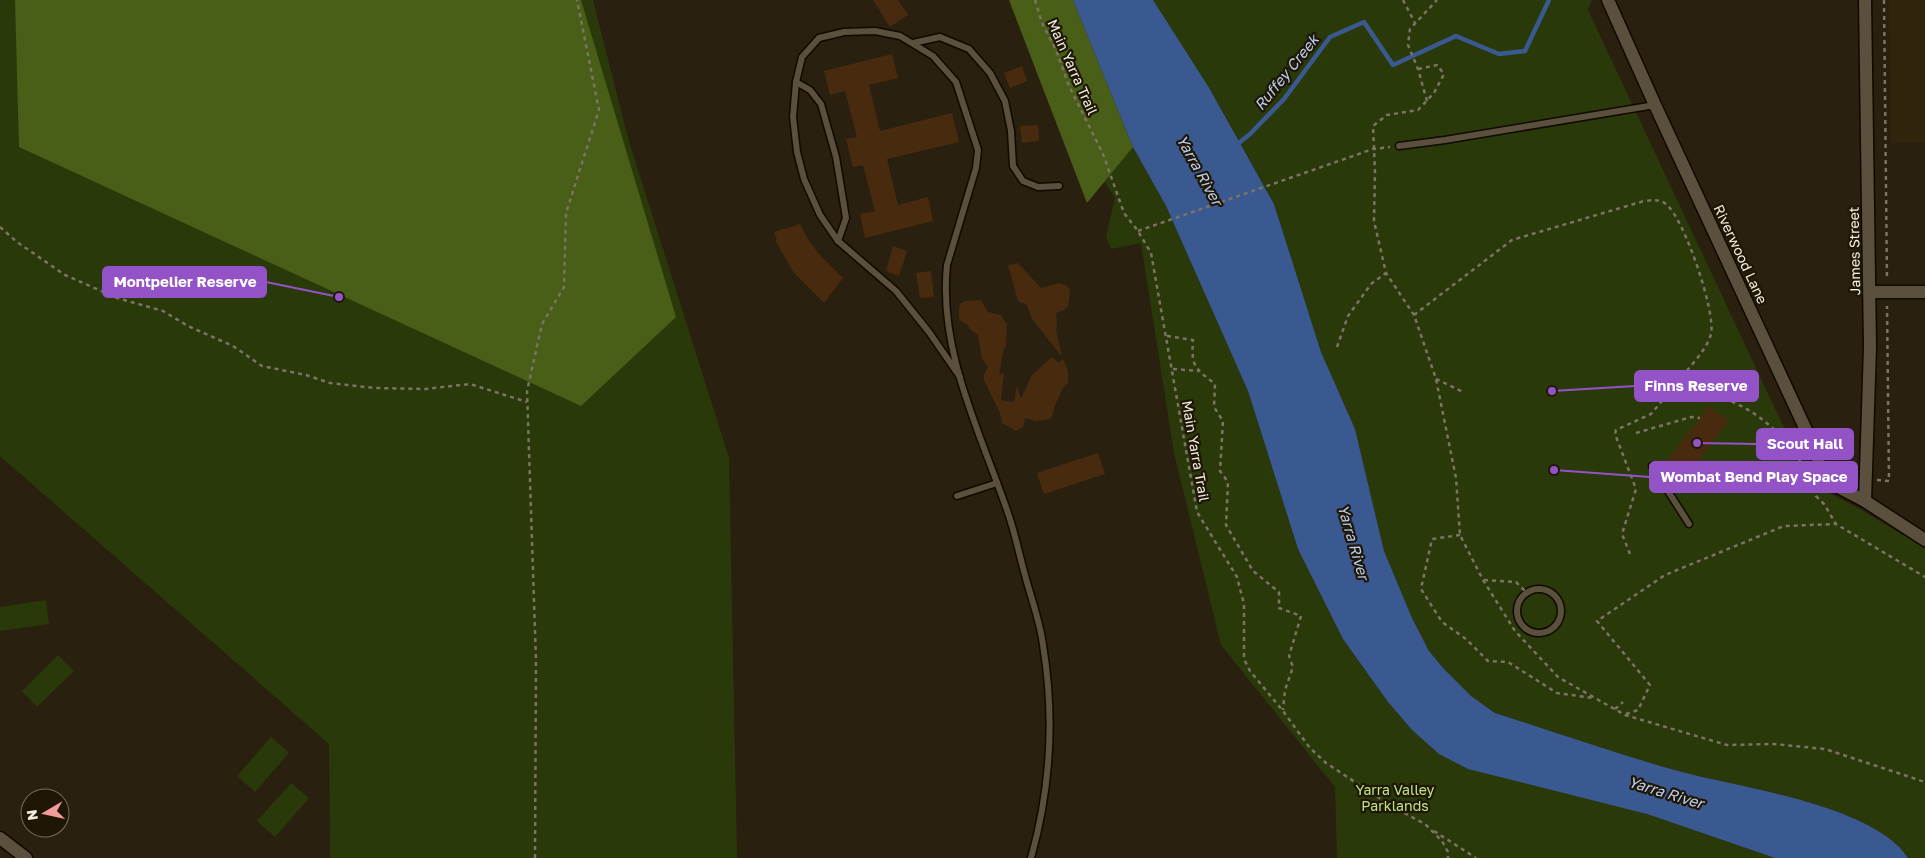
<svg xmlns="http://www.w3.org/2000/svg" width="1925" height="858" viewBox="0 0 1925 858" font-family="'Golos Text',sans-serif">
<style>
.built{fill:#30240c}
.green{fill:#2a3909}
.forest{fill:#495e17}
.water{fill:#3a5991}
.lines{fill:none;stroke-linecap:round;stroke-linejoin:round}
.stream{stroke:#3a5991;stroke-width:4.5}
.building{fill:#482b0f}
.service-casing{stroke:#110900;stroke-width:9}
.minor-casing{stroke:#110900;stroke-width:15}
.path{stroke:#7b7365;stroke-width:2.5;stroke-dasharray:4 4;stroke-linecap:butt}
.service{stroke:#5a503d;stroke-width:6}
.minor{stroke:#5a503d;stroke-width:12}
.labels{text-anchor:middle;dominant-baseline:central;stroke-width:4.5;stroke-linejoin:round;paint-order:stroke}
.street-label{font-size:14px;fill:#f4eee3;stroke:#1f1706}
.park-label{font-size:14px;fill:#c2e584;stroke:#1f1706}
.water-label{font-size:15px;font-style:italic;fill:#bbcef0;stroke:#1f1706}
.leader{fill:none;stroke:#9353c6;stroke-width:2}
.callout-dot{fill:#9353c6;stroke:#1f1706;stroke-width:2}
.callout{fill:#9353c6;stroke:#9353c6;stroke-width:2}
.callout-label{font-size:15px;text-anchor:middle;font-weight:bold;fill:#fff}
</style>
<rect width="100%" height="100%" fill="#29200f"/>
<path class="built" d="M 1889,0 L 1925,0 L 1925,143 L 1891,143 Z"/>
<g class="green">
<path d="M 0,0 L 593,0 L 628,138 L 729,458 L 737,858 L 330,858 L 329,744 L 0,456 Z"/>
<path d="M 1153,0 L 1592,0 L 1588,10 L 1794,449 L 1823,490 L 1858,508 L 1925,548 L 1925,858 L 1908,858 C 1875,806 1744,788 1686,773 C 1622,756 1558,733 1495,713 L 1471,696 L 1444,669 L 1429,651 L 1412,618 L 1384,551 L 1355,429 L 1321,352 L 1274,204 L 1208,86 Z"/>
<path d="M 1078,140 L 1133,147 L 1166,206 L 1248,391 L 1298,549 L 1343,639 L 1388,702 L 1412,730 L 1439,754 L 1647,814 L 1775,858 L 1337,858 L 1335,787 L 1221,645 L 1174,453 L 1141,243 L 1111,249 L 1106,237 L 1115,198 Z"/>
<path d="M 46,600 L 49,624 L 0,631 L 0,607 Z"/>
<path d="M 58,655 L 74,671 L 37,707 L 22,691 Z"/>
<path d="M 271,737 L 289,753 L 255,792 L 237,776 Z"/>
<path d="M 291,783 L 309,798 L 275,837 L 257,821 Z"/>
</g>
<g class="forest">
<path d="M 15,0 L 581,0 L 676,317 L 581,406 L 19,147 Z"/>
<path d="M 1009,0 L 1073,0 L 1133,147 L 1087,203 Z"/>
</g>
<path class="water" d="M 1073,0 L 1153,0 L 1208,86 L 1274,204 L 1321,352 L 1355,429 L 1384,551 L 1412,618 L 1429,651 L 1444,669 L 1471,696 L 1495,713 C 1558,733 1622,756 1686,773 C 1744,788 1875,806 1908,858 L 1775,858 L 1647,814 L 1468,769 L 1439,754 L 1412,730 L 1388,702 L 1343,639 L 1298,549 L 1248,391 L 1166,206 L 1133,147 Z"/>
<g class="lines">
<path class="stream" d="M 1235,146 L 1250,134 L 1284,99 L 1330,37 L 1364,22 L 1393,65 L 1456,36 L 1499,54 L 1525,51 L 1549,0"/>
</g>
<g class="building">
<path d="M 873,0 L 898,0 L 908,15 L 890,27 Z"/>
<path d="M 892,54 L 898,78 L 869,85 L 880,131 L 952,113 L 959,142 L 887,159 L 898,205 L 928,197 L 933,221 L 865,238 L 860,214 L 875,211 L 863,165 L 853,167 L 846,139 L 857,137 L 845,91 L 830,95 L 824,71 Z"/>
<path d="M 1022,66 L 1027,81 L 1010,88 L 1004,73 Z"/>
<path d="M 1038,125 L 1039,141 L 1022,143 L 1020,126 Z"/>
<path d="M 800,224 L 809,241 L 818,253 L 843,278 L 824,303 L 794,273 L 775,240 L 777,240 L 774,232 Z"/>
<path d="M 893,246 L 907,251 L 899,276 L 886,271 Z"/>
<path d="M 1018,263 L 1041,288 L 1059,283 L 1066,285 L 1069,288 L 1070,292 L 1068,306 L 1064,310 L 1056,313 L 1057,324 L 1056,330 L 1062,357 L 1032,319 L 1027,305 L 1018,301 L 1008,265 Z"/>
<path d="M 931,271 L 934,297 L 920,298 L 916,273 Z"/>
<path d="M 981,300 L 988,312 L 1001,315 L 1007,324 L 1006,347 L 1004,347 L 999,375 L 1004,373 L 1001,400 L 1014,402 L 1017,386 L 1021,398 L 1032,375 L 1052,357 L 1059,363 L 1063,359 L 1068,371 L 1068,383 L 1063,388 L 1054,408 L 1053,414 L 1050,419 L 1036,421 L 1025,418 L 1023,427 L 1016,431 L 1002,423 L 1000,413 L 984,380 L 984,375 L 988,367 L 982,359 L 978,335 L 971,330 L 967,324 L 962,322 L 959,318 L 959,308 L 961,303 L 966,301 Z"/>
<path d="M 1709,406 L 1729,421 L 1692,469 L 1700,481 L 1686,478 L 1684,480 L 1664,465 Z"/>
<path d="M 1098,453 L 1105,474 L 1044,494 L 1037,473 Z"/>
</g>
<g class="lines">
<g class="service-casing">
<g id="service">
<path d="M 913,43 L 940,37 L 969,49 L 990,73 L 1005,101 L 1011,131 L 1013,166 L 1023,181 L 1038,187 L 1059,186"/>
<path d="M 796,82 L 810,90 L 821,104 L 836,157 L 846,218 L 838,241"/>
<path d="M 1399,146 L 1445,140 L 1655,105"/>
<path d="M 960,377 L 929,332 L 896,291 L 838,241 L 820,215 L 804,179 L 797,152 L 793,117 L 796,82 L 802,57 L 819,38 L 844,32 L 875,31 L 900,36 L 933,56 L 956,82 L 978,150 L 976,168 L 947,265 C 938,351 981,434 1008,513 C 1015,533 1019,554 1025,575 C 1031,598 1040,621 1043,645 C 1055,718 1051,787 1031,858"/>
<path d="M 1652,466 L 1689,524"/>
<path d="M 957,496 L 997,483"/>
<circle cx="1539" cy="611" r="22"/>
</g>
</g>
<g class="minor-casing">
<g id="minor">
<path d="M 1608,0 L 1655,105 L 1813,445 L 1818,458 L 1821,478 L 1865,501 L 1925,540"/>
<path d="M 1870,292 L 1925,292"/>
<path d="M 1865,501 L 1870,347 L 1865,0"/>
<path d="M 0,838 L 26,858"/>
</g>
</g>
<g class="path">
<path d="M 1035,0 L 1042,23 L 1056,50 L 1069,86 L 1103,154 L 1124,213 L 1138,231 L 1151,253 L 1197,512 L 1237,577 L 1244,604 L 1244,659 L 1250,671 L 1283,711 L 1310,748 L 1326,763 L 1393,807 L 1425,824 L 1442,841 L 1448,852 L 1448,858"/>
<path d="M 1403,0 L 1415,23"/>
<path d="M 1884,0 L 1887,280"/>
<path d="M 1418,69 L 1437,65 L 1444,74 L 1434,93 L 1418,110 L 1387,115 L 1373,126 L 1375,172 L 1374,221 L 1386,273 L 1414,315 L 1436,379 L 1456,478 L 1460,535 L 1483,580 L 1515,631 L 1558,677 L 1625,715 L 1727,745 L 1774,744 L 1825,749 L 1925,782"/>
<path d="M 1427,101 L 1418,69 L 1408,45 L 1410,29 L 1437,0"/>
<path d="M 0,227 L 17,242 L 65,275 L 117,298 L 163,311 L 188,326 L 233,346 L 262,366 L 306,375 L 330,383 L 374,388 L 425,389 L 470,384 L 527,402"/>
<path d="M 1138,231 L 1373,149 L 1390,147"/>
<path d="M 1414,315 L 1512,240 L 1644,201 C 1653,200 1660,199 1666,204 C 1684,218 1716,312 1711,334 C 1706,352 1687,369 1676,384 C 1688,396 1711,395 1727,400 C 1759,411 1788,439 1805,468"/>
<path d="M 1167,336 L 1193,340 C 1191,367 1195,368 1215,384 L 1214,407 L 1223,421 L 1220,471 L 1228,482 L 1226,525 L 1253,571 L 1279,592 L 1279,608 L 1301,616 L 1289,656 L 1293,667 L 1285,690 L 1283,710"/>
<path d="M 1337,347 L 1348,316 L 1371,284 L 1386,273"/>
<path d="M 1173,369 L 1199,371"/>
<path d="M 1436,379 L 1463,392"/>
<path d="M 1636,433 L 1691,417 L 1700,418"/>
<path d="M 1829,455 L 1854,451"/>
<path d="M 1877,480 L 1889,481 L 1887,306"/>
<path d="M 1815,488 L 1816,496 L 1824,504 L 1836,524 L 1925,577"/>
<path d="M 1460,535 L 1432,539 L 1421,589 L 1442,622 L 1466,639 L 1488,661 L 1508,662 L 1557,693 L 1593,698"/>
<path d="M 1630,554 L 1622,534 L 1636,489 L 1615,434 L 1616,430 L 1651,414 L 1676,384"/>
<path d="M 1484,580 L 1516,582 L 1527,593"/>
<path d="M 1615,709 L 1623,702"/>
<path d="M 1626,714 L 1638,710 L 1650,685 L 1597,621 L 1665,575 L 1784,526 L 1836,524"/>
<path d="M 1434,831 L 1476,858"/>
<path d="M 535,858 L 536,661 L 527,391 L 542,324 L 564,287 L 566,213 L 599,110 L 577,0"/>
</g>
<use href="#service" class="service"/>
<use href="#minor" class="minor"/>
</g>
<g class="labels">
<g class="street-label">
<text transform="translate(1073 67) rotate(66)">Main Yarra Trail</text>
<text transform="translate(1854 251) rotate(-91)">James Street</text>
<text transform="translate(1741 254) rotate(65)">Riverwood Lane</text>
<text transform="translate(1196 451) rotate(80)">Main Yarra Trail</text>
</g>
<g class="park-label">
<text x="1395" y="789">Yarra Valley<tspan x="1395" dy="16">Parklands</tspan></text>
</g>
<g class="water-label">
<text transform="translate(1286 72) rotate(-51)">Ruffey Creek</text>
<text transform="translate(1200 170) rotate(61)">Yarra River</text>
<text transform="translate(1354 542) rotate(74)">Yarra River</text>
<text transform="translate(1666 792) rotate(17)">Yarra River</text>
</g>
</g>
<path class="leader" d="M339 297L266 282M1552 391L1635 386M1697 443L1757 444M1554 470L1650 477"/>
<g class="callout-dot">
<circle cx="339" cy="297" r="5"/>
<circle cx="1552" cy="391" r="5"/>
<circle cx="1697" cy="443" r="5"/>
<circle cx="1554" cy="470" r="5"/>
</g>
<g class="callout">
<rect x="103" y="267" width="163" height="30" rx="5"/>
<rect x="1635" y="371" width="123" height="30" rx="5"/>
<rect x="1757" y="429" width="96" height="30" rx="5"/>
<rect x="1650" y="462" width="207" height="30" rx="5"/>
</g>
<g class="callout-label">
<text x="185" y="287">Montpelier Reserve</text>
<text x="1696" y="391">Finns Reserve</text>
<text x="1805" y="449">Scout Hall</text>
<text x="1754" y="482">Wombat Bend Play Space</text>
</g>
<g transform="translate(45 813) rotate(261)"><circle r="24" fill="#1f1706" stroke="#746d5e"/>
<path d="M0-4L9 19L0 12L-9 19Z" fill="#f59b9a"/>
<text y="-8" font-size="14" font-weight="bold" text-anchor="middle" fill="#f4eee3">N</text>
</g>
</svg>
